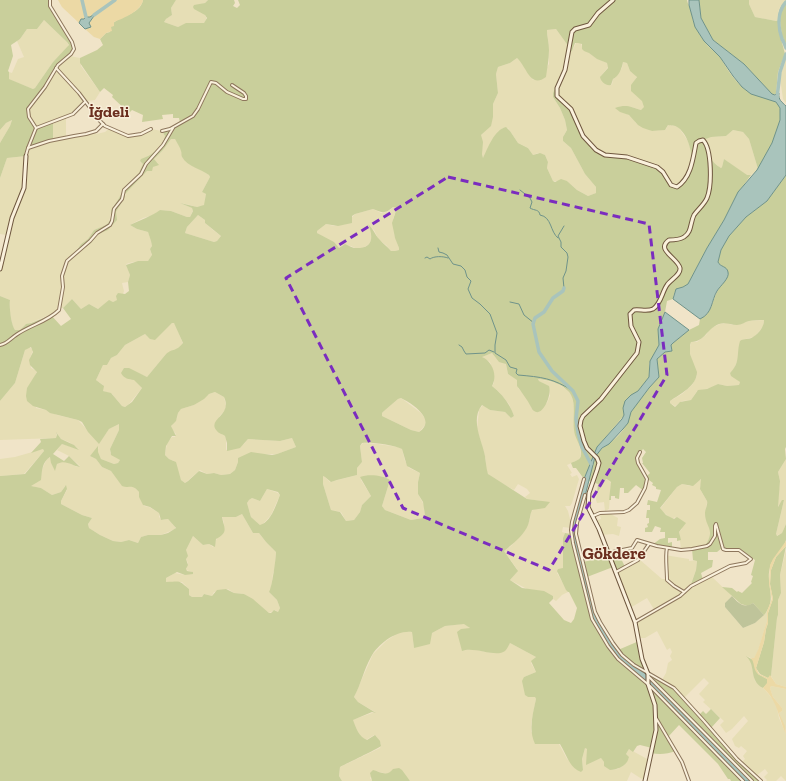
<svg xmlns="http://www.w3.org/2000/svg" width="786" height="781" viewBox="0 0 786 781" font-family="'Zilla Slab',serif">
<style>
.farmland{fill:#e6deb5}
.green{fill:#c9cf9b;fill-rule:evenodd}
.sand{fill:#ecd9a5}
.cemetery{fill:#bfc49a}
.water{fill:#a9c4bc;stroke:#6f938a}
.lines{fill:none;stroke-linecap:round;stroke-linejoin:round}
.stream{stroke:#6f938a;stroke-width:1}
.river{stroke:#a9c4bc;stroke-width:3.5}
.street-casing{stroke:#8d765c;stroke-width:4}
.secondary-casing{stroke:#6f573f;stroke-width:5}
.street{stroke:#faf1dc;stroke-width:2}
.secondary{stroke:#faf1dc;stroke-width:3}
.marked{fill:none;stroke:#7b2cbf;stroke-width:3;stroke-dasharray:8 5;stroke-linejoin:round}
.labels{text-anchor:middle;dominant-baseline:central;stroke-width:3;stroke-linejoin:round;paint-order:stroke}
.neighbourhood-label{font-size:16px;font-weight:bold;fill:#6b2e1e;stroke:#f7eed8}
.quarter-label{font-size:17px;font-weight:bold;fill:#6b2e1e;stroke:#f7eed8}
</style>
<rect width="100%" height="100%" fill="#f0e4c8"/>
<g class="farmland">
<path d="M 176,0 L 208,0 L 205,3 L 199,5 L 206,17 L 206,20 L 204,23 L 188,23 L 178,27 L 164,22 L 166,19 L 172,15 L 171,8 Z"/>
<path d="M 749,0 L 786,0 L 780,7 L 778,12 L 779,20 L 776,21 L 755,17 L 749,4 Z"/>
<path d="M 44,20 L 67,42 L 69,46 L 53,62 L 35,88 L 33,89 L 13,81 L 9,79 L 9,72 L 12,73 L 18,59 L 24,57 L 17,41 L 20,39 L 27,29 L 37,29 Z"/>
<path d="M 556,29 L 572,51 L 576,43 L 581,43 L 582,47 L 596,58 L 607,63 L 608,67 L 601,76 L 612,85 L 613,79 L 615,78 L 622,68 L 623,62 L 627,63 L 630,71 L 637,76 L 634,82 L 644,104 L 644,108 L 641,110 L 632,107 L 627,114 L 632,117 L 636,123 L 652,131 L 663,130 L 666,129 L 668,125 L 675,126 L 679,128 L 688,141 L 692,154 L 691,168 L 684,180 L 677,187 L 602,154 L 586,140 L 559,97 L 556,86 L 553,93 L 553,97 L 560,108 L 565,120 L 567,130 L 564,135 L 563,141 L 571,148 L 585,174 L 596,187 L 596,193 L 588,196 L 577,190 L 567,181 L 553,181 L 547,168 L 548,162 L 545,155 L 538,153 L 533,155 L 528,148 L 518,143 L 508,128 L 503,128 L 498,132 L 483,158 L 482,154 L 481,135 L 485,131 L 493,117 L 493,104 L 498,93 L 496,74 L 498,67 L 510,63 L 517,58 L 523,64 L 533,80 L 546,77 L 546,69 L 549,64 L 549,49 L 547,30 Z"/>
<path d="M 70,56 L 80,58 L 81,66 L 100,92 L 95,100 L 87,101 L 74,113 L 66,117 L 66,138 L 95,131 L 96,134 L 105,132 L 110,128 L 125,136 L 137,136 L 151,129 L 162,131 L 165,136 L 162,143 L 156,151 L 140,161 L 143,164 L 141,171 L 124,188 L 119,198 L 113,206 L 109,222 L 106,225 L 94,230 L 88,239 L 81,244 L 74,253 L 89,244 L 98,234 L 110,228 L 116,221 L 116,212 L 125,197 L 126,192 L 147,171 L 150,170 L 151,171 L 153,167 L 158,163 L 156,162 L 154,159 L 163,150 L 171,139 L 175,139 L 179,145 L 182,152 L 182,157 L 184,159 L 194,167 L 199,168 L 209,175 L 210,177 L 202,192 L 206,194 L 205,204 L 203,206 L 196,207 L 190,205 L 180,203 L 192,208 L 193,210 L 190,217 L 187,217 L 171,211 L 160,210 L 156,214 L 143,218 L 130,225 L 137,229 L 148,232 L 151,240 L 152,246 L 150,249 L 152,256 L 148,261 L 133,262 L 126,264 L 130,275 L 128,282 L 122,283 L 124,291 L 123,294 L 118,294 L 117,298 L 118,300 L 113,302 L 109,301 L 98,309 L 89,304 L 81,309 L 72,299 L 63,308 L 60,308 L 59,310 L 53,315 L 49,315 L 25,325 L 20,330 L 15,330 L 13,328 L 10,313 L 10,300 L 0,296 L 0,269 L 7,235 L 0,234 L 0,178 L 7,158 L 26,156 L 36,128 L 31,122 L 28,111 L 56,68 Z"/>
<path d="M 786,58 L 786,103 L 783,99 L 780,78 Z"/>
<path d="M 12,120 L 10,126 L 0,143 L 0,130 L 6,123 Z"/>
<path d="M 733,130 L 743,132 L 749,139 L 758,169 L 751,175 L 747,176 L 724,159 L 722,167 L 721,168 L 719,167 L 711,160 L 703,140 L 710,137 L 726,136 Z"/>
<path d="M 393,207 L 397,208 L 393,219 L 394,234 L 399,248 L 399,250 L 395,251 L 391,251 L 386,245 L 379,240 L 374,230 L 368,224 L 371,230 L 372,238 L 369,244 L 363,248 L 355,248 L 351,246 L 342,245 L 339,248 L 317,233 L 317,231 L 326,224 L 334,226 L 346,224 L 355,214 L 373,209 L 381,213 L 388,212 Z"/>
<path d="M 198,215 L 205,220 L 205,223 L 213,230 L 221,236 L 217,241 L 214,242 L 185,233 L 187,227 Z"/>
<path d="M 764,320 L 763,327 L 754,337 L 742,340 L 739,348 L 738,359 L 734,369 L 730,373 L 740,382 L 739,385 L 727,386 L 718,384 L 711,388 L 697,391 L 691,400 L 682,401 L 675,406 L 670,403 L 670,401 L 682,394 L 692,385 L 697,376 L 689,351 L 691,342 L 697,342 L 706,335 L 711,328 L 720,324 L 727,323 L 732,325 L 740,324 L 749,321 Z"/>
<path d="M 172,323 L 174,323 L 176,326 L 183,344 L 177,350 L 166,354 L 147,377 L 126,368 L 124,368 L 142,388 L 129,404 L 125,407 L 122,406 L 112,394 L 103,391 L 103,385 L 96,380 L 103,365 L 107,365 L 111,358 L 117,355 L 125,345 L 145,334 L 148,337 L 163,331 Z"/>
<path d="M 29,347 L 33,350 L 30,358 L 31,368 L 37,371 L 34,378 L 36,408 L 46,410 L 57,415 L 78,420 L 99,443 L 109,429 L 119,424 L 119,430 L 110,449 L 110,453 L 120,460 L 118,463 L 114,464 L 101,459 L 97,451 L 99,447 L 90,456 L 96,459 L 102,467 L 111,471 L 122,485 L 126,486 L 130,485 L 134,487 L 139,492 L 139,496 L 144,506 L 149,507 L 159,513 L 159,517 L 162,520 L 168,519 L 175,527 L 175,529 L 161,535 L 148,535 L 141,537 L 138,543 L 129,540 L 121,542 L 113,541 L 100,535 L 89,528 L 88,524 L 92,518 L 82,515 L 61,504 L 61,501 L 67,490 L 65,486 L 61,492 L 52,495 L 41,488 L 30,486 L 41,478 L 41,473 L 44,465 L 47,459 L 51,457 L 51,463 L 55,470 L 57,464 L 60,462 L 68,462 L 77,467 L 80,466 L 69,456 L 57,450 L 62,444 L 79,449 L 69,442 L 61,439 L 57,433 L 56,433 L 57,437 L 56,438 L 0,440 L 0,401 L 15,383 L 25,350 Z"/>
<path d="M 492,353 L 496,358 L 506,364 L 508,374 L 518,380 L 518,388 L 527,398 L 532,409 L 547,403 L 550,396 L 549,387 L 539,381 L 538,379 L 556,383 L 567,390 L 572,396 L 574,407 L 574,430 L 579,443 L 581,456 L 578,460 L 567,465 L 572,473 L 570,474 L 572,477 L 577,475 L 579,479 L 572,503 L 570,506 L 565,506 L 568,511 L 570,519 L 572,522 L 571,528 L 563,527 L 562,532 L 565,533 L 563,538 L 563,568 L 557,573 L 568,592 L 562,595 L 556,601 L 553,599 L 553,596 L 544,592 L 527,589 L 510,580 L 517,572 L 517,569 L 504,551 L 511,546 L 525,530 L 530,519 L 531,511 L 535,509 L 542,501 L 527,499 L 525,497 L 530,493 L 527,489 L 518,484 L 514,490 L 490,477 L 486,470 L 486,460 L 477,429 L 479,410 L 483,405 L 490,410 L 505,412 L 511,418 L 514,416 L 509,404 L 498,391 L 492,386 L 494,383 L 493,371 L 490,362 L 481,357 Z"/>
<path d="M 215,392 L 224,397 L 226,406 L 225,410 L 219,417 L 226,439 L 226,450 L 244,444 L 248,439 L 280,441 L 292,438 L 296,447 L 277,454 L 264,454 L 238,458 L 238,462 L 235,470 L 230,474 L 221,475 L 214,473 L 207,474 L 200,470 L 185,483 L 181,480 L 174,461 L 169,459 L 165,455 L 167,443 L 172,437 L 175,437 L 176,434 L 172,430 L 171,426 L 177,418 L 178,413 L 181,409 L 194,405 L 209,394 Z"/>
<path d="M 401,398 L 421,413 L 426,420 L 425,425 L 419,432 L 411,430 L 382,416 L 382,413 L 384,411 L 398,399 Z"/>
<path d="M 363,443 L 378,444 L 398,447 L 402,449 L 405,461 L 409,468 L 420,473 L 418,482 L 418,494 L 424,505 L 425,515 L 423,518 L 411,520 L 385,510 L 382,506 L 390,480 L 385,477 L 378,476 L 363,476 L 361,480 L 371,496 L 362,505 L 360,512 L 354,520 L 346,521 L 341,512 L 331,510 L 323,484 L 323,476 L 325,477 L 330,482 L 357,475 L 357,468 L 362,462 L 360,446 Z"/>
<path d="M 43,449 L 44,451 L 24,474 L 0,476 L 0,459 L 15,457 Z"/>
<path d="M 786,459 L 786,524 L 782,533 L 776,536 L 776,534 L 784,500 L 777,507 L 780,481 L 778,472 Z"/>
<path d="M 606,479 L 608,479 L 611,483 L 609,509 L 605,511 L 604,502 L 597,503 L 596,500 L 597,493 Z"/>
<path d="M 700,479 L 702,482 L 700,487 L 701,491 L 707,501 L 706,518 L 710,528 L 710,537 L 704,547 L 681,550 L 679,532 L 682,529 L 675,517 L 673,519 L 669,517 L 660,509 L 677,487 L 682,484 L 690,486 Z"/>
<path d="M 267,489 L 278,493 L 280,495 L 271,515 L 262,525 L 260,525 L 251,517 L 247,503 L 249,500 L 252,498 L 260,501 Z"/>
<path d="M 607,512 L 618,518 L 617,526 L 621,527 L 619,536 L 613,534 L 601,535 L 595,521 L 601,519 L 599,513 Z"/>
<path d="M 242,514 L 253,533 L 259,533 L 266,542 L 276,552 L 275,568 L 273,573 L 271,589 L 269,592 L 277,600 L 280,608 L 278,612 L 275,610 L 269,613 L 244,594 L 234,593 L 228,589 L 214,592 L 212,596 L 204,594 L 202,597 L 192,597 L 189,595 L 189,589 L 182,582 L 166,582 L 166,578 L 175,573 L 185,575 L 192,572 L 186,570 L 188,563 L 186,559 L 186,550 L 193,536 L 203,545 L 209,544 L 213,547 L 224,523 L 222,516 L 236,517 Z"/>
<path d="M 786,550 L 786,687 L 776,684 L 771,676 L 777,618 L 778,615 L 778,600 L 781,593 L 780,575 Z"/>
<path d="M 665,555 L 689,559 L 689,561 L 697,560 L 696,570 L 690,586 L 711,576 L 732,596 L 725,603 L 725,607 L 743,628 L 755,623 L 767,611 L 767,621 L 758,651 L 754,658 L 751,658 L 747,656 L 751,661 L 755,681 L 765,690 L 776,703 L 779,718 L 786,734 L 786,781 L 781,776 L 776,781 L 766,781 L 767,780 L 764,777 L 768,773 L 765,769 L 756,776 L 741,763 L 745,759 L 743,756 L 747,751 L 741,746 L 739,748 L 735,746 L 732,739 L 748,721 L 744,716 L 732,729 L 726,733 L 720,725 L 724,721 L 703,702 L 705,700 L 699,694 L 709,683 L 704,678 L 684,698 L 672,685 L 662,680 L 666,673 L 668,663 L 672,660 L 670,656 L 672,652 L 670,648 L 667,650 L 657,631 L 645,638 L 638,638 L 635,622 L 655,611 L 647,598 L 630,608 L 616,572 L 639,559 L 662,579 L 667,579 Z"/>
<path d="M 461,624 L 466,624 L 470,628 L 465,650 L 471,649 L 492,653 L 504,651 L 510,643 L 536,657 L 531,663 L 536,672 L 524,677 L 528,697 L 535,697 L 536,699 L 531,724 L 531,732 L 559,744 L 567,759 L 583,770 L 582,759 L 585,748 L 587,749 L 588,763 L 601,758 L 610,770 L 618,769 L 625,764 L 629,758 L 626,754 L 629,749 L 649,760 L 645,781 L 631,772 L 627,781 L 410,781 L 408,779 L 391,773 L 387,774 L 376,771 L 370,778 L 372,781 L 342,781 L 339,776 L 340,767 L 380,748 L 381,744 L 376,736 L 374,735 L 366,740 L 360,736 L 352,720 L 375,712 L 358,702 L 354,697 L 373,654 L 386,641 L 398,633 L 404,631 L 412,632 L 414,648 L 432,633 L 445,626 Z"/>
<path d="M 771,686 L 786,689 L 786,731 L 779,713 L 782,711 L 782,708 L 773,697 L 770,688 Z"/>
</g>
<g class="green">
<path d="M 0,0 L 50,0 L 50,6 L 72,42 L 74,51 L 61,62 L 28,109 L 28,114 L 35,128 L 53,122 L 53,140 L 28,147 L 26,156 L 7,158 L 0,178 L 0,143 L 10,126 L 12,120 L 6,123 L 0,130 ZM 44,20 L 67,42 L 69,45 L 53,62 L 35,88 L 33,89 L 9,79 L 9,72 L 8,71 L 13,56 L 11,45 L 20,39 L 27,29 L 37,29 Z"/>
<path d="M 143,0 L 176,0 L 171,8 L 172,15 L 166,19 L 164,22 L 178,27 L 186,23 L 204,23 L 207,18 L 205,15 L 194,9 L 193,7 L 194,5 L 205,3 L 208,0 L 234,0 L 235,3 L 233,6 L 237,8 L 240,5 L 238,0 L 687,0 C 688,5 690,7 691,11 C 693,14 692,14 692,17 C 694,25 700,36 705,42 C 709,48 716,52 720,57 C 727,69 735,82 747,91 C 756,97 778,97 780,109 C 783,132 767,150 758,169 L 749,139 L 743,132 L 733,130 L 726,136 L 711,137 L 703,140 C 707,151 710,162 721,168 L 722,167 L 724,159 L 747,175 L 751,175 L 737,194 L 724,220 L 707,248 L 688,284 C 680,290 675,286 673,299 L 667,301 L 665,312 L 658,329 L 659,345 L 649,364 L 649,377 L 638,391 L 634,394 L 623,408 L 624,415 L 621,419 L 597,447 L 584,479 L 576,468 L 573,468 L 571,463 C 575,461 580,460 581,456 C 582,448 577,441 575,435 C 571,421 578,403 569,392 C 561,383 549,380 538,379 L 539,381 L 549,386 C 552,394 544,414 536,412 C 533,411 532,409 531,407 C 527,399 522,393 517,386 L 517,380 L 508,374 L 506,364 L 499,362 L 492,353 L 482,357 C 492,361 498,375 492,386 C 502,394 510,404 514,416 L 511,418 L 505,412 L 490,410 L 482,405 C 470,420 482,440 485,456 C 486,462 486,468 488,474 L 527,499 L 550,502 L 545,508 L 532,510 C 530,514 530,520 528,525 C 524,535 513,544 504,551 L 518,571 L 510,580 L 522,588 L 544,591 L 553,596 L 553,599 L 549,603 L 564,620 L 571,623 L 574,619 L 577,608 L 569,592 L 568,592 L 566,590 L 557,571 L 558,569 L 563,568 L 563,538 L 565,533 L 571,534 L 592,619 L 644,679 L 743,781 L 731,781 L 730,779 L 728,779 L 718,764 L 679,725 L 668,737 L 676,751 C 667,754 660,755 651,753 L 652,748 L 640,745 L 637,746 L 633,752 L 629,749 L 626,754 L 629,757 C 627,766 619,769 610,770 L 604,766 L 604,762 L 601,758 L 586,765 L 587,749 L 585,748 L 582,759 L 583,770 L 581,772 C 569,768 566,753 560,744 L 535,744 C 528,729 533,714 536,699 L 535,697 L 528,697 L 525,695 L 522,681 L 524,677 L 536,672 L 531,661 L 536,657 L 510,643 C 509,645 507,649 505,651 C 496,658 474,646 462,651 L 457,632 L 461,629 L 470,628 L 464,624 L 445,626 L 432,633 L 430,644 L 414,648 L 412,632 C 396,630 378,644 371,657 C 364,669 361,684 354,697 L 358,702 L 376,713 L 372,712 L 353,720 C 356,728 359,737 367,740 L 375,735 L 380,741 L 381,746 C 378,749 347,763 340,767 L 339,776 L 342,781 L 0,781 L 0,476 L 25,474 L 44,451 L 43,449 L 31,453 L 41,442 L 40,439 L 56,438 L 57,435 L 56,432 L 61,439 L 74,445 L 79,450 L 62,444 L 53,454 L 64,461 L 69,456 L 80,467 C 72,466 66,459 57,464 L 55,471 L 51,463 L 50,457 C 42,462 42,471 41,480 L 31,486 L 41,488 L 52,495 L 61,492 L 66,485 L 67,489 L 61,501 L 61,504 L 82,515 L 92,518 L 88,524 L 89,528 L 100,535 L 113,541 L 121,542 L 129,540 L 138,543 L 141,537 L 148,535 L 161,535 L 168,533 L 176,528 L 168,519 L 161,520 L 159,513 L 150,507 L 143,505 L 139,497 L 139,492 C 131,483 131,489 122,486 L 111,471 L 102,467 L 96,459 L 90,456 L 98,446 L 98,452 L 101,459 L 114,464 L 118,463 L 120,460 L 111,455 L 110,449 L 119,430 L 119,424 L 109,429 L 99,444 L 88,432 L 82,422 L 78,420 L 50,413 L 46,410 L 33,406 L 27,401 L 26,396 L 27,388 L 37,372 L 30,365 L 29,360 L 33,352 L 31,347 L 25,350 L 15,383 L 0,401 L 0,296 L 10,300 C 9,306 11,325 15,330 L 20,330 L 26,324 L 31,323 L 51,315 L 61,326 L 71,319 L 63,308 L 72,299 L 81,309 L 89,304 L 98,309 L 109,300 L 113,302 L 117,300 L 116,296 L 118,293 L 125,294 L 129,291 L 128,282 L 130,275 L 126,265 L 138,261 L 148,261 L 152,255 L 150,249 L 152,246 L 151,241 L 148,232 L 137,229 L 130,225 C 140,220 152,216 160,210 L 171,211 L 187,217 L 190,217 L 193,211 L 192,208 L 180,203 L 197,207 L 204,205 L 206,194 L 202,192 L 210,177 L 209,175 C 201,169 188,167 182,157 C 181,154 182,154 181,151 C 180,147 177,143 175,139 L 171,139 L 163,150 L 154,159 L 159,165 L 153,167 L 152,171 L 147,171 L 125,194 L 125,197 L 116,212 L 117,220 L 108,230 L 98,234 L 91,243 L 73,256 L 81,244 L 88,239 L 94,230 L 106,225 L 109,222 L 111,218 L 111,210 L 119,198 L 124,188 L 139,173 L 143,164 L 140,161 L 141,159 C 151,156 163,147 165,136 L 162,131 L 168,130 L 180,123 L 179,118 L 173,118 L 173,114 L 162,115 L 163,119 L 142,122 L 143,115 L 132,110 L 129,113 L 112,97 L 113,95 L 104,88 L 100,92 L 80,63 L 80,58 L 97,50 L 103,45 L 100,39 L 106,33 L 110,32 C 110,30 110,28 111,26 C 117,15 140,16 143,0 ZM 556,29 L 569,47 L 568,53 L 572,51 L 575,43 L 578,43 L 582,44 L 582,49 L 584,51 L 589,53 L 597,59 L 607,63 L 608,68 L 600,77 C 601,82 606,86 611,85 L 613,79 C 619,76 622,68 623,62 L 627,63 L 630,71 L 637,77 L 631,85 L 631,91 L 642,101 L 644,107 L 641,110 C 630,107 627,104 615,108 L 620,112 L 629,115 L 638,125 L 643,128 L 652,131 L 665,130 L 668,125 C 671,126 675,125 677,127 C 688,133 694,156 691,167 C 689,174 683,180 679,186 L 671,185 L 659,168 L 622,156 L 602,154 L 581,133 L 571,109 L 556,93 L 558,87 L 556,86 L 553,93 L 553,97 L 560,108 L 565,120 L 567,130 L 563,137 L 563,141 L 571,148 L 585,174 L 596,187 L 596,193 L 588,196 L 577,190 L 567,181 L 561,179 L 555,182 L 553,181 L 547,168 L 548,162 L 545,155 L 540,153 L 533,155 L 528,148 L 518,143 L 510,131 L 506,127 C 494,130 488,148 483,158 L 482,154 L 483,142 L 481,135 L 491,126 L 493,117 L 493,104 L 498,93 L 496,74 L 498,67 L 510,63 L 517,58 C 527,67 530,89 546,77 C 547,68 549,60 549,50 C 549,43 547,37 547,30 ZM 393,207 L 397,208 L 392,223 L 395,238 L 399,248 L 399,250 L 395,251 L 391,251 C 387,246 383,244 379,239 C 375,235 373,228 368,224 C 372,232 375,247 360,248 C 359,248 355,248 354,248 C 350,247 348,245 345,244 L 339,248 L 334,242 L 317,233 L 317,231 L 326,224 L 338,226 L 352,223 L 352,216 L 355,214 L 373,209 C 383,213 385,214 393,207 ZM 198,215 L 205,220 L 205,223 L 221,236 L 217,241 L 214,242 L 185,233 L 187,227 ZM 172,323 L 174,323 L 183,343 C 176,352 173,348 166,354 L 147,377 L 129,368 L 124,368 L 121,373 C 124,379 129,379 134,380 L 142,388 L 132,402 L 125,407 L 122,406 L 111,393 L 103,391 L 104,386 L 96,380 L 103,365 L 107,365 L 111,358 L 117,355 L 125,345 L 145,334 L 150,339 L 155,340 ZM 215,392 L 224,397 C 233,416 206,419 217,431 C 219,434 223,434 225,436 L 227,443 L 227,451 L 240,448 L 248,439 L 280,441 L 292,438 L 296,447 L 277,454 L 272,455 L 251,452 L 238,458 L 238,462 L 235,470 L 230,474 L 221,475 L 214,473 L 207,474 L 199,471 L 188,481 L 185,483 L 181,480 L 176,462 L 169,459 L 165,455 L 166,446 L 172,436 L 176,436 L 171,426 L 176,421 L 178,413 L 181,409 L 194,405 L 204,399 L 209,394 ZM 401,398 C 413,404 437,420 419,432 L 411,430 L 382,416 L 382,413 L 384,411 L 398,399 ZM 362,443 C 372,442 394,445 402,449 L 407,466 L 420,473 L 418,482 L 418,494 L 423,502 L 425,515 L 423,518 L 411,520 L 385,510 L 382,506 L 390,480 C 383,475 368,474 360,477 L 371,496 L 362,505 L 360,512 L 354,520 L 346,521 L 340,512 L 331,510 L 323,484 L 323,476 L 325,477 L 331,482 L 337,480 L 357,475 L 357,468 L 362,462 L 360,446 ZM 267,489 L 278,492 L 280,495 C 276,505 271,522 260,525 L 251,517 L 247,503 L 249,500 L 252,498 L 260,501 ZM 242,514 L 253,533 L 259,533 L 266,542 L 276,552 C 276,558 272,588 269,592 L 277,600 L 280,608 L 278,612 L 274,610 L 271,613 L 269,613 L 253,599 L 244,594 L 234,593 L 226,589 L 217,590 L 212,596 L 204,594 L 202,597 L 192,597 L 189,595 L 189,589 C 177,579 181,582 166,582 L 166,578 L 177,572 L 185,575 L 193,574 L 193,572 L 187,571 L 186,569 L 188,565 L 186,559 L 188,556 L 186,550 L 193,536 L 203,545 L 209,544 L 215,547 L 216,539 C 229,532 224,528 222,517 L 236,517 Z"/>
<path d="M 699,0 L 749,0 L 749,4 L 755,17 L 776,21 L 779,20 C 777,12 780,6 786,0 L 786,44 L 782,36 L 780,21 L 779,31 L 785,54 L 778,72 L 776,94 L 772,94 L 744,64 L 713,40 L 701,18 Z"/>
<path d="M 786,175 L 786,447 L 785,449 L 786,459 L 778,472 L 780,481 L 778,507 L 782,500 L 784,500 L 776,534 L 777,536 L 782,533 L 786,524 C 786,529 786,535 786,540 C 784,549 773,556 770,567 C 765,586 778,598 764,615 L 753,603 L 748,606 L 741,604 L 722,587 L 732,588 L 737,592 L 738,591 L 742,593 L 752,583 L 751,582 L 753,576 L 751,575 L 755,560 L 739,550 L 726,550 L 722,548 L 717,552 L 708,552 L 708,560 L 713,560 L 712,567 L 701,573 L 703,580 L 690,587 L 696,570 L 697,561 L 693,560 L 692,549 L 704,547 C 717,529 705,528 705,513 C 705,509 708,505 707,501 L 700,489 L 701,479 L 693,486 L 682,484 L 677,487 L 660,508 L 666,515 L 674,519 L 677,517 L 686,523 L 679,532 L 681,540 L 677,541 L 677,538 L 668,538 L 668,543 L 672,542 L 672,549 L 652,545 L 660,539 L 665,538 L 665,532 L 660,532 L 661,528 L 655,526 L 652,532 L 645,532 L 645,528 L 648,527 L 647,524 L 649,523 L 649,518 L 646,518 L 647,510 L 650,510 L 650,505 L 647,505 L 648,500 L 657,502 L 661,490 L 656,489 L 656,487 L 652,485 L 653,483 L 649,480 L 647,480 L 644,491 L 636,485 L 628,493 L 624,493 L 624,488 L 620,488 L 619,499 L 615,498 L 615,496 L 611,496 L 611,500 L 609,500 L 611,482 L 607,479 L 606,479 L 597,493 L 598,484 L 589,481 C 591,470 592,455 603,448 C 610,443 618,437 623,430 C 628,424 628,417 632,411 C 640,399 650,387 659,377 L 657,359 L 664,352 L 672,350 L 671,345 L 673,343 L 689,330 L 699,325 L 700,319 C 712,313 712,302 717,292 C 720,286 725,281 728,275 L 722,266 L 719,265 L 718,262 L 721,250 L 729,236 L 746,217 L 767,201 ZM 764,320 C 764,327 759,333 753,337 C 749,340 744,338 740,341 C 736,354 741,362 730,373 L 731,376 L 740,382 L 739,385 L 727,386 L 718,384 L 707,389 L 698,390 L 691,400 L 680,402 L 675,407 L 670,403 L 670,401 C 680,394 697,386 697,372 L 690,354 L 690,345 L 691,342 C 706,341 706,329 719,324 C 726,322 730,325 737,325 C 741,325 745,322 749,321 C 754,320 759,320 764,320 ZM 643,449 L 646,452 L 642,458 L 643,463 L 642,463 L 650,473 L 646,477 C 638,468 634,459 643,449 Z"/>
<path d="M 786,546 L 780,575 L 781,593 L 778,600 L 778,615 L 777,618 L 771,676 L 768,678 L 760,674 L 756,668 L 764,642 L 766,629 L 768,623 L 768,613 L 773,599 L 770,584 L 771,570 L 776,557 Z"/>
<path d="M 617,550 L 625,567 L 616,572 L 613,567 L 587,577 L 583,562 C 595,560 605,553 617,550 Z"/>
<path d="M 639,641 L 646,671 L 672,685 L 699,715 L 703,711 L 706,714 L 711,709 L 720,718 L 711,728 L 730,751 L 761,781 L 752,781 L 618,650 Z"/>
<path d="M 746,656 L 753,660 L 758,674 L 767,679 L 767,684 L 763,688 C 748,680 757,666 746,656 Z"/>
<path d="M 399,768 L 402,770 L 410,781 L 372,781 L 370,773 L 373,770 C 381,772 387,777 393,769 Z"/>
</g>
<g class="sand">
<path d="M 58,0 L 143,0 C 141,11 124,18 114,22 L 114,26 L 111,27 L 112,31 L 106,33 L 100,39 L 94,37 L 85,29 L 91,26 L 89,23 L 94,17 L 93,15 L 90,17 L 86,17 L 84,19 L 81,19 L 79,23 L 62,7 Z"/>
<path d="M 786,541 L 786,546 L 776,557 L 771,570 L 770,584 L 773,599 L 768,613 L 768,623 L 766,629 L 764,642 L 756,668 L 759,674 L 768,678 L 770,675 L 776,684 L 786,687 L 786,689 L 771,686 L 770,688 L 773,697 L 782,708 L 782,711 L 779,713 L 785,726 L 786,734 C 778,717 778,701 763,688 L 767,683 L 767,679 C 764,677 760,676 758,674 C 753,670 755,663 751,658 L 754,658 L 758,650 L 767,621 L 767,611 L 772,599 L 769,584 L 770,565 L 773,559 Z"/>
</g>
<path class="cemetery" d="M 732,596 C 738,603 744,609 753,603 L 764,615 L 755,623 L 743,628 L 725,607 L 725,603 Z"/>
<g class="water">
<path d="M 689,0 L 699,0 L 701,18 L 713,40 L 744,64 L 772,94 L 775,95 L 777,93 L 779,93 C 778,100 782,102 786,106 L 786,175 L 767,201 L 746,217 L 729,236 L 721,250 L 718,262 C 720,267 727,266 728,272 C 730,278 720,286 717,291 C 711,301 713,313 700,319 L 673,299 L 676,289 L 683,287 L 688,284 L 707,248 L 724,220 L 738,192 L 757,170 L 772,143 L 780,120 L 780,108 L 776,102 L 751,94 L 742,87 L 733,76 L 720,57 L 704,41 L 695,27 L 689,5 Z"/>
<path d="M 93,15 L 94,16 L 89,23 L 91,27 L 85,29 L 79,23 L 81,19 L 84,19 L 86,17 L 90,17 Z"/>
<path d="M 665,312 L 689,330 L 673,343 L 671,345 L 672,351 L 665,352 L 657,359 L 659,377 L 649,388 L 631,412 L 628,423 L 623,429 L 609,444 L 602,448 L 595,457 L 576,531 L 597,617 L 618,650 L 628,660 L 654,681 L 752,781 L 743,781 L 650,686 L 624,664 L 613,653 L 592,619 L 571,530 L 584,479 L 597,447 L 622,419 L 624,415 L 623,408 L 625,401 L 631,395 L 638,391 L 649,377 L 650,361 L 659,345 L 658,329 Z"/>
</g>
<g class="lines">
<g class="stream">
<path d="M 520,190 L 530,198 L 532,202 L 530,208 C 535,211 539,209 540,215 C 552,217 550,232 558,238"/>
<path d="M 438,248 L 439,252 L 443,253 L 447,255 L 453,264 L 461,266 L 465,270 L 467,277 L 471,281 L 468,289 L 472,298 L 480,304 L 490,314 L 497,333 L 495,345 L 495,353 L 506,360 L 510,367 L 517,369 L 516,373 L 518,375 C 541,377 553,378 573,391"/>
<path d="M 425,258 L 427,257 L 430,259 C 434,256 443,256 448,258"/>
<path d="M 564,288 L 563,278 L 566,271 L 568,257 L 567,253 L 561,247 L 561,242 L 558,236 L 564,226"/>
<path d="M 510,302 L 519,304 L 524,315 L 534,323"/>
<path d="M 459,345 L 462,347 L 464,351 L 466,354 L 485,353 L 489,350 L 494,352"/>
</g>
<g class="river">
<path d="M 82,0 L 86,17"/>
<path d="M 786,2 C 777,12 778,27 782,39 C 784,42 785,45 786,48"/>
<path d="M 94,15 L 115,0"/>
<path d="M 777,98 L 780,72 L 786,54"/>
<path d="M 564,288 L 563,291 L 553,298 L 544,312 L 535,318 L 533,324 L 539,352 L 552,371 L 573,391 L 578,401 L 576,419 L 578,433 L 582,447 L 591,464"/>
</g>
<g class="street-casing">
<g id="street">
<path d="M 56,68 L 79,93 L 100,121 L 105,126 L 128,136 L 141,134 L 151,129"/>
<path d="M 36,128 L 29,117 L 28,109 L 45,87 L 58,65 L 71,54 L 74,49 L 72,42 L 50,6 L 50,0"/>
<path d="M 162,131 L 170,129 L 193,116 L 198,109 L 211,82 L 216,83 L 227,92 L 243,99 L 246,99 L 246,96 L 244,93 L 232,85"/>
<path d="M 28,148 L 49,141 L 74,136 L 86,134 L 96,131 L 103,124"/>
<path d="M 26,155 L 28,148 L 36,128 L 73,114 L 85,102"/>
<path d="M 0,345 C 7,344 10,339 16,335 C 30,325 47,322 59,310 L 63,287 L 62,276 L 67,261 L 90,241 L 97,233 L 110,225 L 112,221 L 114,209 L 122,199 L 124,190 L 141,174 L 146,164 L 163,145 L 173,128"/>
<path d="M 584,479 L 572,522 L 571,530 L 573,543 L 592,619 L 608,646 L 618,659 L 650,686 L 743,781"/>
<path d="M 585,495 L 577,523 L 576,534 L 595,612 L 600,622 L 613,643 L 622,655 L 634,665 L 674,688 L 704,721 L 737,759 L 761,781"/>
<path d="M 593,516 L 600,513 L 624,512 L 629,510 L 637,503 L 645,488 L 647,479 L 638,463 L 637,458 L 640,452"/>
<path d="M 667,548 C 665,556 667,570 667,580 L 674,586 L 684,592"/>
<path d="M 608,553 L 632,548 L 637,540 L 657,546 L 681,550 L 692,549 L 707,546 L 710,544 L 715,536 L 715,526 L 716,524 L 723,549 L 726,550 L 739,550 L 751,559 L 746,563 L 730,566 L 691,586 L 680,596 L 635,622"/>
<path d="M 616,572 L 638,560 L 649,544"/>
<path d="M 649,677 L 752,781"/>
<path d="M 656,718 L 682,762 L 689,781"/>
</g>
</g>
<g class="secondary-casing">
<g id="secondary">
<path d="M 613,0 L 598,13 L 589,25 L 575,29 L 572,32 L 565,70 L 557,88 L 557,96 L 571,109 L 583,136 L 596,150 L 605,155 L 627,157 L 657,167 L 663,172 L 671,185 L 677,187 C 691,178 693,159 696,143 L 699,141 L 703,140 C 712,149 712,186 707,198 C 704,205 698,209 694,215 C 690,223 692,232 684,237 C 679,240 674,240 669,240 C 655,250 678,258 680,268 C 681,275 671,279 667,285 C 662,292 661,304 653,309 C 647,312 640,309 634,310 L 630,314 L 631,326 L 639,342 L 637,353 L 601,399 L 583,416 L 581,420 L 580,426 L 584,441 L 587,448 L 597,458 L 599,463 L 597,470 L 589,493 L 588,507 L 599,529 L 635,622 L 642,659 L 648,674 L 648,684 L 655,705 L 656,730 L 645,781"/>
<path d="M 0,269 L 12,218 L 24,188 L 26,156"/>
</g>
</g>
<use href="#street" class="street"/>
<use href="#secondary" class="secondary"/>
</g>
<path class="marked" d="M 448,177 L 649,224 L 667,375 L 549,570 L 403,508 L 286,278 Z"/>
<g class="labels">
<g class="neighbourhood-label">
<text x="109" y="111">İğdeli</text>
</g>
<g class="quarter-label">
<text x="614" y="553">Gökdere</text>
</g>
</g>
</svg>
